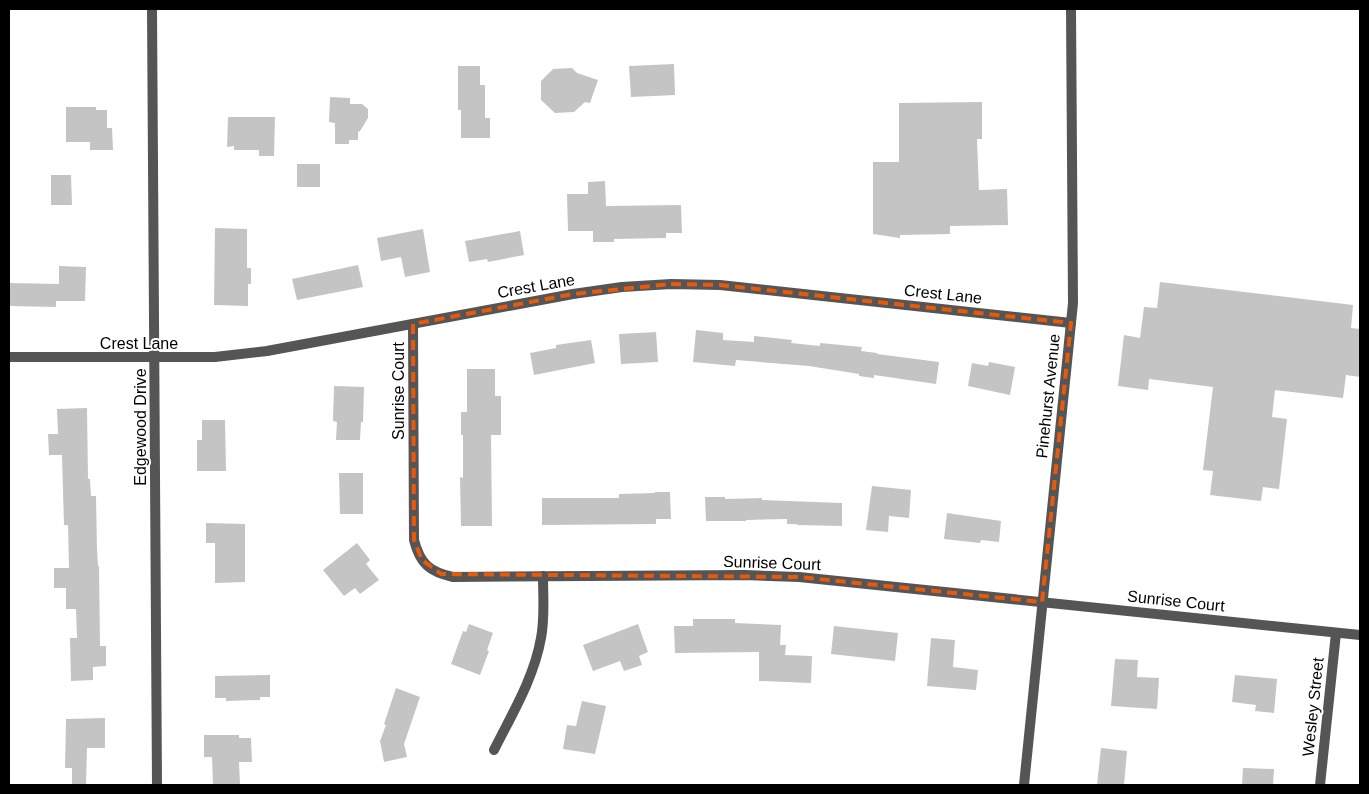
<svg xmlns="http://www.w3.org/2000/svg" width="1369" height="794" viewBox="0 0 1369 794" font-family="Helvetica,sans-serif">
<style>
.building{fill:#c4c4c4}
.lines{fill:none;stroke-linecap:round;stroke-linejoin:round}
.minor{stroke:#555;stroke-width:10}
.marked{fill:none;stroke:#e8590c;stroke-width:4;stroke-dasharray:10 6;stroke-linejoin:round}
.labels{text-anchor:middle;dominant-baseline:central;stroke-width:4;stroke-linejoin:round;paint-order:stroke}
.street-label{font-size:16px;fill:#000;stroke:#fff}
</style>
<rect width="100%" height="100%" fill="#fff"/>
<g class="building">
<path d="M 674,64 L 675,95 L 631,97 L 629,66 Z"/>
<path d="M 458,66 L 480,66 L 480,85 L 485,85 L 485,118 L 490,118 L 490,138 L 461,138 L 461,110 L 458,110 Z"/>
<path d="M 572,68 L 577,73 L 598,80 L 590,103 L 585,102 L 574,112 L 555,113 L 541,100 L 541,81 L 553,69 Z"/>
<path d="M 330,97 L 350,98 L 350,104 L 362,104 L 368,109 L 368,118 L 360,131 L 358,132 L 358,140 L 349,140 L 349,144 L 335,144 L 335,123 L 329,122 Z"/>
<path d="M 982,102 L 982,139 L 977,139 L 979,190 L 1007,189 L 1008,225 L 950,226 L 950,234 L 900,235 L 900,238 L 873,234 L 873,162 L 899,162 L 899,103 Z"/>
<path d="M 66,107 L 96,107 L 96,110 L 107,110 L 107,128 L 112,128 L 113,150 L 90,150 L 90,142 L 66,142 Z"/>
<path d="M 228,117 L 275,117 L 274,156 L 259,156 L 259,150 L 234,150 L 234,146 L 227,147 Z"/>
<rect x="297" y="164" width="23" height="23"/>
<path d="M 51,175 L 71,175 L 72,205 L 51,205 Z"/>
<path d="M 605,181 L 606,206 L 681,205 L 682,233 L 666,233 L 666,238 L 614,239 L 614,242 L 593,242 L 593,231 L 568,231 L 567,194 L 588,194 L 588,182 Z"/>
<path d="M 215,228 L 247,229 L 247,268 L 251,268 L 251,284 L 248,284 L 248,306 L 214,305 Z"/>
<path d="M 423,229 L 430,272 L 405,277 L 401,257 L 381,261 L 377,238 Z"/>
<path d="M 520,231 L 524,255 L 488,262 L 487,259 L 469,262 L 465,241 Z"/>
<path d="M 358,265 L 363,287 L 297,300 L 292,279 Z"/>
<path d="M 59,266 L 86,267 L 85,301 L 56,301 L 56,307 L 9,306 L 9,283 L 59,284 Z"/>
<path d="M 1160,282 L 1353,305 L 1351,328 L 1360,329 L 1360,377 L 1346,375 L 1343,398 L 1275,390 L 1272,417 L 1287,419 L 1279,489 L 1263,487 L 1261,501 L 1210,495 L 1213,471 L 1203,470 L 1213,387 L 1149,379 L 1148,390 L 1118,386 L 1124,335 L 1140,338 L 1144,307 L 1157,308 Z"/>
<path d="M 696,330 L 723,333 L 723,340 L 754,342 L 754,336 L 792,340 L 791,343 L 820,346 L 820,343 L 862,347 L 861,351 L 877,353 L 877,354 L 939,362 L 936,384 L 874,375 L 874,378 L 859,376 L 859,374 L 809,366 L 736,360 L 735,366 L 693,362 Z"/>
<path d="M 656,332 L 658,362 L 621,364 L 619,334 Z"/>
<path d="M 591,340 L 595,363 L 534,375 L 530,353 L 556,348 L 556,345 Z"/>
<path d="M 989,362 L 1015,367 L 1010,395 L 968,386 L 972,363 L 988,366 Z"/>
<path d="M 467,369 L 495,369 L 495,396 L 501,396 L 501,435 L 491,435 L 492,526 L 461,526 L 460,477 L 463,478 L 463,435 L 461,435 L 461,412 L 467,412 Z"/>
<path d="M 334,386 L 364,387 L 363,422 L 361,422 L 360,440 L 336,440 L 337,422 L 333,421 Z"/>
<path d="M 87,408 L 88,479 L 90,479 L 91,496 L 96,496 L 97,549 L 98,566 L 99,566 L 100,646 L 106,646 L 106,666 L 93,667 L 93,680 L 71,681 L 70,638 L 77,638 L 76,609 L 66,609 L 66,588 L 54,588 L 54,568 L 69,568 L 68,525 L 64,525 L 62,455 L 49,455 L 48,434 L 58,434 L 57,409 Z"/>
<path d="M 202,420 L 225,420 L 226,471 L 197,471 L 197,440 L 202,440 Z"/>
<path d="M 339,473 L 363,473 L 363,514 L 340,514 Z"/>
<path d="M 872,486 L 911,490 L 909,518 L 889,516 L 888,532 L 866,530 Z"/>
<path d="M 655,492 L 670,492 L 671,519 L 656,519 L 656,524 L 542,525 L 542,498 L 619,498 L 619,494 L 655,493 Z"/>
<path d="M 705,497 L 725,497 L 725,499 L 762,498 L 762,500 L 842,503 L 842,526 L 797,525 L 797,524 L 787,524 L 787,519 L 746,520 L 746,521 L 706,521 Z"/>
<path d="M 947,513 L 1001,521 L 999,542 L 981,540 L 980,543 L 944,539 Z"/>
<path d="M 206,523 L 245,524 L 245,582 L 215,583 L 215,543 L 206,543 Z"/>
<path d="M 357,543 L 370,560 L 366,564 L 379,580 L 360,594 L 355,588 L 344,596 L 323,570 Z"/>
<path d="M 693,619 L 735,619 L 735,623 L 781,625 L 780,645 L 786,645 L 785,655 L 812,656 L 811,683 L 759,681 L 759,652 L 675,653 L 674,626 L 693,626 Z"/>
<path d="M 469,624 L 493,633 L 487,650 L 489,651 L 480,675 L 451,664 L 463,631 L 466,632 Z"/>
<path d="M 638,624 L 648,652 L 639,656 L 642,665 L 624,671 L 620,661 L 593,671 L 583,645 Z"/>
<path d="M 834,626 L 898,633 L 895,661 L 831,654 Z"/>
<path d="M 931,638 L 955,640 L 953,667 L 978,670 L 976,690 L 927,686 Z"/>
<path d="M 1115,659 L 1138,660 L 1137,677 L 1159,678 L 1157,709 L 1111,706 Z"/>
<path d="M 270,675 L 270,697 L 260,697 L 260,700 L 226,701 L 226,698 L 215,698 L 215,676 Z"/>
<path d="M 1235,675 L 1277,679 L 1274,713 L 1255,711 L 1256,705 L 1232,702 Z"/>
<path d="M 396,688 L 420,697 L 404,744 L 407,757 L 384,762 L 380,741 L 386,725 L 384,724 Z"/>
<path d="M 582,701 L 606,706 L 595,754 L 563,749 L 567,725 L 576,726 Z"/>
<path d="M 105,718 L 105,748 L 87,748 L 86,785 L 72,785 L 72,768 L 65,768 L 66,719 Z"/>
<path d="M 204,735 L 239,735 L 239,738 L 251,738 L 252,762 L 239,762 L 240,785 L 213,785 L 212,757 L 204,757 Z"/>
<path d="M 1101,748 L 1127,751 L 1124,785 L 1097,785 Z"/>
<path d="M 1243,768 L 1274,769 L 1273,785 L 1242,785 Z"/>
</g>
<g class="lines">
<g class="minor">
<path d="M 152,9 L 157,785"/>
<path d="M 413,324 L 414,540 C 420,564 430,572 453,577 L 745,575 L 799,577 L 1360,635"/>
<path d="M 9,357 L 215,357 L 267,351 L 573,294 L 622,287 L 671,284 L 720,285 L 1071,323"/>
<path d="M 494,750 C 512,714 534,678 541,638 C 545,618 543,596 543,576"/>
<path d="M 1024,785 L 1073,303 L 1071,9"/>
<path d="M 1320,785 L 1336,633"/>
</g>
</g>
<path class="marked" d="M 671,284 L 720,285 L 1071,323 L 1042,602 L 799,577 L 441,574 L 422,560 L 414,540 L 413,324 L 573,294 Z"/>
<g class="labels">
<g class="street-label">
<text transform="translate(536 286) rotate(-10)">Crest Lane</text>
<text transform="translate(943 294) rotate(6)">Crest Lane</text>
<text x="139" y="343">Crest Lane</text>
<text transform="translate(398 391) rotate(-90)">Sunrise Court</text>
<text transform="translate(1048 396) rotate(-84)">Pinehurst Avenue</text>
<text transform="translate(140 427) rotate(-90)">Edgewood Drive</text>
<text transform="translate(772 563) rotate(2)">Sunrise Court</text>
<text transform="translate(1176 601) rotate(6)">Sunrise Court</text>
<text transform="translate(1313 707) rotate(-84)">Wesley Street</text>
</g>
</g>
<rect width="1369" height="794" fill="none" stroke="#000000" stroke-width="20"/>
</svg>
